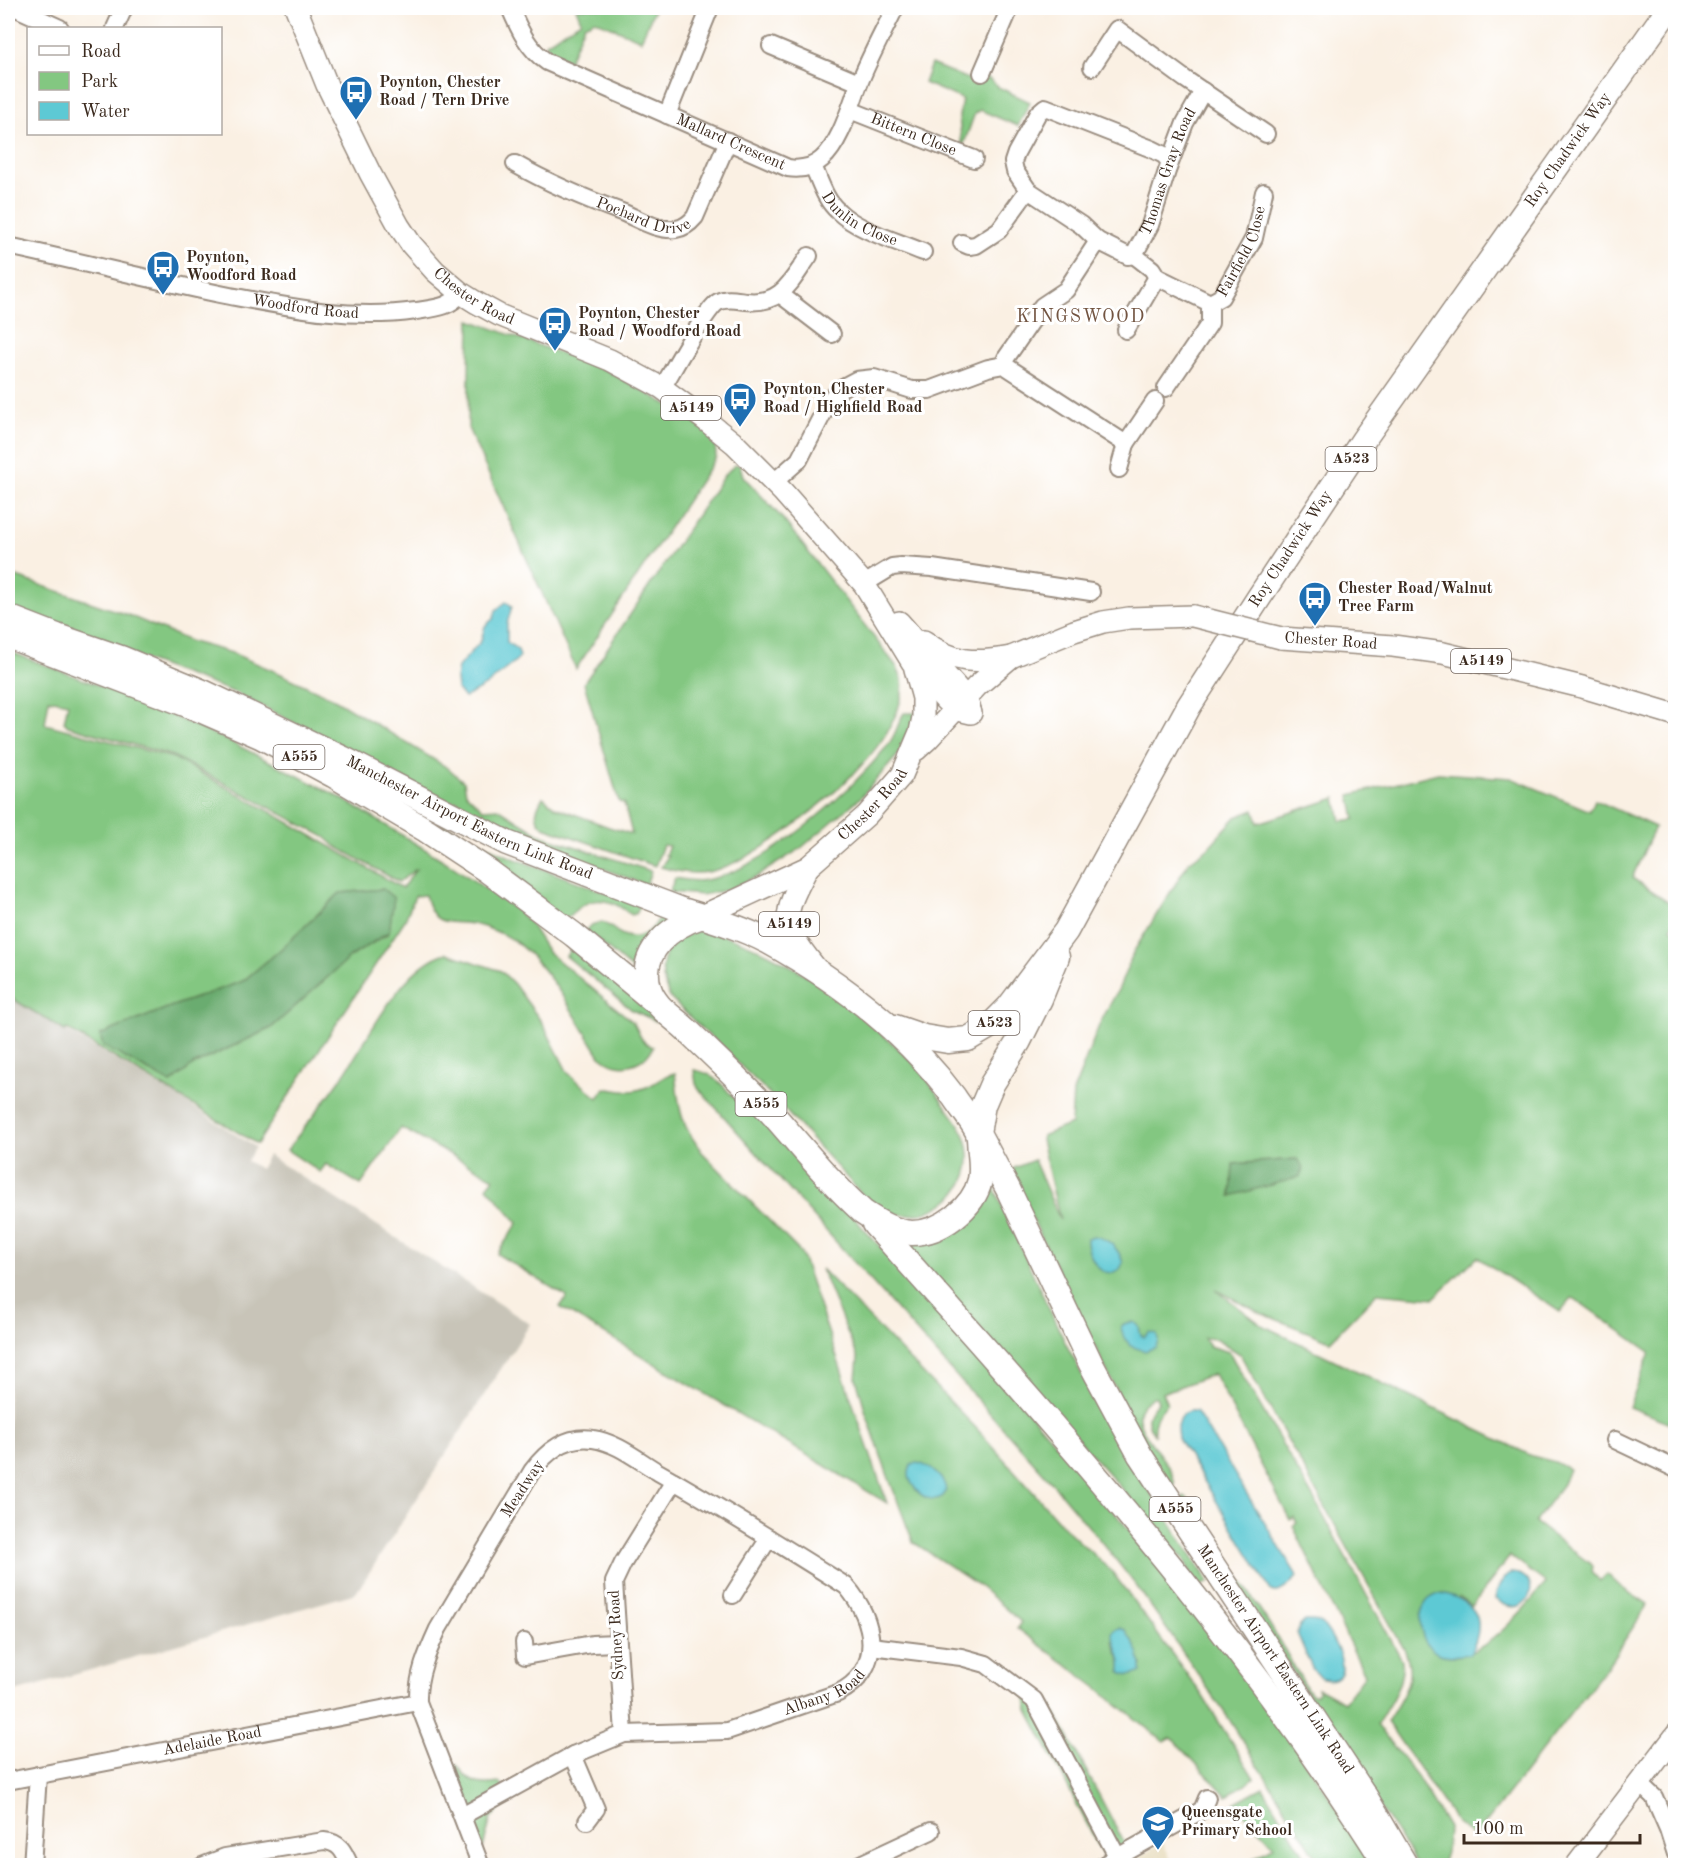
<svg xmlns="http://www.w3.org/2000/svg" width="1683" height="1873" viewBox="0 0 1683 1873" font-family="'Old Standard TT',serif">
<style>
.built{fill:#e6daba}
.industrial{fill:#c8c4b8}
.green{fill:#83c781;stroke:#5f7850;stroke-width:1.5;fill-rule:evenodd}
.forest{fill:#6aac6f;stroke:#526b46;stroke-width:1.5}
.water{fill:#5dc9d4;stroke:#4c7a79;stroke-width:1.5}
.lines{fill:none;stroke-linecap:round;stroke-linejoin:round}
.minor-casing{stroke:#9a8d80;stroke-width:20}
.major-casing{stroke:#9a8d80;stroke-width:24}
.highway-casing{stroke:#9a8d80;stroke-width:27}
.minor{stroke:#fff;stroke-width:16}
.major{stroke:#fff;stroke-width:21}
.highway{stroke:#fff;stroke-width:24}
.major-bridge-casing{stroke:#9a8d80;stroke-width:24;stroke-linecap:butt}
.major-bridge{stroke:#fff;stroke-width:21}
.labels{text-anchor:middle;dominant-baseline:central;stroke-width:6;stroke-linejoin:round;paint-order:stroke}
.shield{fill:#fff;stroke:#766a62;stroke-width:1.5}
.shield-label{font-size:15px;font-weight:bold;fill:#3b2a1e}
.poi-label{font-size:16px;font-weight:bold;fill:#3b2a1e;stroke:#fff;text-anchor:start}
.street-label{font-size:16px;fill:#3b2a1e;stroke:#fff}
.neighbourhood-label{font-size:18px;letter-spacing:1.5px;fill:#735542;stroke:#fff}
</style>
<rect width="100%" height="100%" fill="#fff"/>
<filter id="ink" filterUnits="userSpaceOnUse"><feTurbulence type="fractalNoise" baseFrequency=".0167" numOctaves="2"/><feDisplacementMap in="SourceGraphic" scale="12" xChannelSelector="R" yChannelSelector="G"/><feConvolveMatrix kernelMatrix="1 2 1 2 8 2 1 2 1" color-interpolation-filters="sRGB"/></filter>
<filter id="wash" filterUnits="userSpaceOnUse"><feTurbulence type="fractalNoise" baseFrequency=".008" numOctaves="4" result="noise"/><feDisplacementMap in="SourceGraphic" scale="24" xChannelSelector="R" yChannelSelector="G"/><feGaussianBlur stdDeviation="1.35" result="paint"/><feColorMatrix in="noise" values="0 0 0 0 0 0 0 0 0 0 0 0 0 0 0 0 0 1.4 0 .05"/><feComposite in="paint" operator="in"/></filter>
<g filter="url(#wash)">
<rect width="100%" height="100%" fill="#faf0e3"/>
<path class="built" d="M 1163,1843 L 1174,1865 L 1121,1865 L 1136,1858 Z"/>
<path class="industrial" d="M 8,996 L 176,1096 L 255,1147 L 247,1161 L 260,1169 L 268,1155 L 530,1324 L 356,1593 L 8,1694 Z"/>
<g class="green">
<path d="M 576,8 L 655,8 L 641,40 L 595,20 L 584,25 L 568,63 L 551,54 L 546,43 L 581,21 Z"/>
<path d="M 931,64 L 968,79 L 982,73 L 1000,88 L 1030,102 L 1018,126 L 980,110 L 975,113 L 962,149 L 959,116 L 962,99 L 924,83 Z"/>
<path d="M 470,320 L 606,370 L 683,413 L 706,431 L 715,443 L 716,457 L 576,669 L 468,428 Z"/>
<path d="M 735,465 L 740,465 L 743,476 L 783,519 L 897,667 C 898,671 901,676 902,680 C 905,696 895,719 887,732 C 862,776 768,854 719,869 C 700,876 681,873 661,867 L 668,856 L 665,855 L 669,846 L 663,845 L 655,866 L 544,827 C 532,817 536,809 543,797 L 555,807 L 609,827 L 632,834 L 624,803 L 619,802 L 584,683 L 725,474 Z"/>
<path d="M 8,574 L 128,615 L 192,642 L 232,653 L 281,674 L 336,700 L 448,768 L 464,782 L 466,793 L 483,809 L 498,808 L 543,836 L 651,871 L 646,885 L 505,831 L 236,693 L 8,610 Z"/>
<path d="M 8,651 L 127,696 L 229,741 L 336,795 L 446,862 L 514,908 L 529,922 L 548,952 L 633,1022 C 641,1035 638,1040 653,1047 C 648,1060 630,1068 617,1065 C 610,1064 605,1060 600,1056 C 577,1020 546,961 511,939 C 501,933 489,928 477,925 C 449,919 434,931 425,895 L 415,896 L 405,920 L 257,1144 L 67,1029 L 65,1031 L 8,996 ZM 49,699 L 68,703 L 64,722 L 68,726 L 173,756 L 325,837 L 335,846 L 399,882 L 417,868 L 402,888 L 283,819 L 174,758 L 45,724 ZM 383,889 L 389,933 L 350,957 L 271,1028 L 193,1065 L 171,1083 L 103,1045 L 101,1035 L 170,1007 L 243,981 L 280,950 L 340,893 Z"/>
<path d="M 904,713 L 919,713 L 910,739 L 898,755 L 860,798 L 800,849 L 757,876 L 727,890 L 702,895 L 669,892 L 675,878 C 685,880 696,882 706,880 C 768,868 849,793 888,745 C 896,735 898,722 904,713 Z"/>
<path d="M 1438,773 L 1511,778 L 1590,811 L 1595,800 L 1655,827 L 1632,878 L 1675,906 L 1675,918 L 1671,928 L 1676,931 L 1675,1425 L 1629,1407 L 1650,1352 L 1575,1299 L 1572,1298 L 1560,1312 L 1477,1257 L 1434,1298 L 1377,1293 L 1330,1341 L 1258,1312 L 1215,1289 L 1262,1325 L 1532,1456 L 1555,1462 L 1569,1469 L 1563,1484 L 1535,1522 L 1593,1566 L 1592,1572 L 1600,1581 L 1607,1574 L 1622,1588 L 1648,1605 L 1606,1668 L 1474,1838 L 1456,1822 L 1387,1722 C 1402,1697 1417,1680 1405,1651 L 1240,1354 L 1217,1339 L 1204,1338 L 1209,1346 L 1229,1352 L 1318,1506 L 1402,1660 C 1404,1687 1389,1703 1377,1725 L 1417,1776 L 1448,1828 L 1446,1852 L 1442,1865 L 1417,1865 L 1182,1499 L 1184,1496 L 1187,1498 L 1270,1625 L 1309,1692 L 1314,1696 L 1319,1692 L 1318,1688 L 1344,1702 L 1365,1675 L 1293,1526 L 1297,1523 L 1294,1518 L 1290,1520 L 1214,1374 L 1162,1393 L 1167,1404 C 1158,1413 1151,1423 1155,1436 C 1145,1422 1145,1414 1158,1402 L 1156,1397 L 1153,1397 C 1149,1400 1144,1403 1142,1406 C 1125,1428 1179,1464 1174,1487 L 1151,1461 L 1011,1175 L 1014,1168 L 1034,1160 L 1060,1220 L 1041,1140 L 1042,1136 L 1071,1124 L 1073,1092 L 1100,1023 L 1119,988 L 1134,951 L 1189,862 L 1208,848 L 1236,817 L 1254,810 L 1258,823 L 1336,798 L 1341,821 L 1355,819 L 1350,795 ZM 1296,1159 L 1232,1196 L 1231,1195 L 1234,1164 ZM 1510,1556 L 1546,1583 C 1523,1610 1468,1682 1429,1646 L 1459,1597 L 1472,1606 Z"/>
<path d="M 414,810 L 510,857 L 640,905 L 637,913 L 632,915 C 628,913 624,909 620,907 C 598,893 581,903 565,920 Z"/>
<path d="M 661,913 L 674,917 L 643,979 L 586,930 L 591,925 L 602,922 C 609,925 613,929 619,933 C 638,944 655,931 661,913 Z"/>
<path d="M 696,931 C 738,931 805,973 840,997 C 851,1004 861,1015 871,1024 C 886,1038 904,1052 918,1068 C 928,1079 936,1093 945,1105 C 952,1115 960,1124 965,1136 C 987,1193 918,1237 870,1203 L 773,1097 L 671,999 C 660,981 658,957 675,942 C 680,937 689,934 696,931 Z"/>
<path d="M 573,946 L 654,1016 L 656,1021 L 632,1010 L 566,956 Z"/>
<path d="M 447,953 L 501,971 L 514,984 L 543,1024 L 568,1073 L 598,1098 L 605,1088 C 621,1092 634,1093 649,1086 C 658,1082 664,1075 675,1073 C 679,1104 679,1125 701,1149 L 700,1150 L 801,1253 L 887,1503 L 560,1307 L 567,1297 L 497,1254 L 518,1223 L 487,1187 L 494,1178 L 401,1128 L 361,1185 L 326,1164 L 320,1172 L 287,1150 C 305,1126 325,1102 342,1077 C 368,1040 402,964 447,953 Z"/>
<path d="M 694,1070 C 722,1074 726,1095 747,1109 C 752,1112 759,1115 764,1118 L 1020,1402 L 1212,1627 L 1370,1856 L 1367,1860 L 1370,1865 L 1321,1865 L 1229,1719 L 1141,1592 L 1113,1556 L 1053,1484 L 699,1089 L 696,1084 Z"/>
<path d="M 989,1182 L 992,1183 C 1016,1237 1040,1291 1066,1344 C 1108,1427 1157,1505 1209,1582 L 1198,1587 L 1183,1558 L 907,1246 Z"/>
<path d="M 821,1269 L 977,1429 L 1065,1528 L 1113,1573 L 1202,1695 L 1254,1778 L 1227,1796 L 1172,1738 L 1164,1742 L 1096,1687 L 1017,1628 L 1021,1622 L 978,1585 L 913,1542 L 888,1476 L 866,1413 L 856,1378 L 858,1358 ZM 1126,1630 L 1142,1665 L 1122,1672 L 1121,1662 L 1113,1641 Z"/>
<path d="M 1025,1693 L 1034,1700 L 1051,1704 L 1128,1850 L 1105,1864 L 1103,1855 L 1028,1710 Z"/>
<path d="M 457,1765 C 470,1784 478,1786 500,1783 L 510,1799 L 491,1818 L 483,1848 L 445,1771 Z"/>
<path d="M 1263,1787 L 1310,1865 L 1243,1865 L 1274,1846 L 1234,1803 Z"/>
</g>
<g class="forest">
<path d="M 383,889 L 394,898 L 389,932 L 350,957 L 271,1028 L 193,1065 L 171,1083 L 103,1046 L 100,1035 L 170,1007 L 243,981 L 280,950 L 340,893 Z"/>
<path d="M 1297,1159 L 1303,1168 L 1300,1177 L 1231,1196 L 1233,1164 Z"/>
</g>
<g class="water">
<path d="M 506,602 L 512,606 L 507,624 L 507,642 L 518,650 L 520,657 L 487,685 L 464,698 L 457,689 L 456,679 L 458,667 L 481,641 L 485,626 L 494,618 L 496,610 Z"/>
<path d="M 1093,1236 C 1108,1238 1119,1248 1123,1263 L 1120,1269 L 1112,1273 C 1109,1272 1105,1273 1102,1271 C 1093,1265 1086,1247 1087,1238 Z"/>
<path d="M 1133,1322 C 1142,1326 1138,1329 1141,1335 L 1144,1337 L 1150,1332 L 1157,1334 L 1158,1340 L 1156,1347 L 1145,1351 L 1130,1346 L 1122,1332 L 1121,1326 L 1126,1323 Z"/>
<path d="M 1189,1411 L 1196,1411 L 1296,1574 L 1297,1577 C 1291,1584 1280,1595 1271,1591 L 1178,1438 L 1177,1429 L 1182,1414 Z"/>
<path d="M 917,1463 C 925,1464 931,1468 937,1474 C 961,1497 929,1510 914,1487 C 909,1480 907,1474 911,1465 Z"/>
<path d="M 1510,1573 C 1542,1573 1533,1612 1508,1606 C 1504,1605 1499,1601 1495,1599 C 1496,1588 1501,1580 1510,1573 Z"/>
<path d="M 1442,1593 C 1478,1602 1487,1621 1470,1654 C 1460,1655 1448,1658 1437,1653 C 1419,1643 1415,1613 1429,1599 C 1433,1596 1438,1594 1442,1593 Z"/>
<path d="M 1305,1621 C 1310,1621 1316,1620 1320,1623 C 1330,1629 1348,1665 1340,1675 C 1335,1681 1329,1680 1322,1679 L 1312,1668 L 1297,1633 L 1299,1627 Z"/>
<path d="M 1119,1628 L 1126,1630 C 1133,1643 1143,1657 1141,1672 C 1133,1676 1129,1676 1121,1672 L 1121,1661 L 1112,1634 L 1114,1630 Z"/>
</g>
</g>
<g filter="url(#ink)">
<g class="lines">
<g class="minor-casing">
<g id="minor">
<path d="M 16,8 L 60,28"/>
<path id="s1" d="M 510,8 C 519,29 528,49 547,62 L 788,168 C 801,170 812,168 822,159 C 841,142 850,107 859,84 C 869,58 883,33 895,8"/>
<path d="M 115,28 L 124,8"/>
<path d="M 771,46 L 859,83"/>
<path d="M 1092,67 L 1117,29 L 1185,79 L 1266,134"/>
<path d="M 982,73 L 1010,8"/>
<path id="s2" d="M 850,110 L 974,159"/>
<path d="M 667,115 L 710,8"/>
<path id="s3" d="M 515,164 C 550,184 586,199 624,213 C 640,220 658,231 676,229 C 684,228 690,223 695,217 L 728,141"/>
<path id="s4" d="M 813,166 C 820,181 825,200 838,211 C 858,231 897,241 923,252"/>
<path d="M 962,243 L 969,246 L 976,245 L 999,230 L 1028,190"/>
<path id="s5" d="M 8,246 C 82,262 156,281 230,296 C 293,308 353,320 416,311 C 434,308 450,308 461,293"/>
<path d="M 1134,255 L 1128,256 L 1098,241 L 1081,225 L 1028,190 L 1015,171 L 1013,162 L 1016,153 L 1038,113 L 1045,107 L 1152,149 L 1164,155 L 1170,162"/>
<path d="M 1134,255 L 1152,269 L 1157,277 L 1210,303 L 1210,323 L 1166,388"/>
<path id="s6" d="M 1134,255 L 1150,225 L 1167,171 L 1185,123 L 1203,91"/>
<path d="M 781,295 L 832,334"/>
<path id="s7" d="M 1210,303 L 1221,297 L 1254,238 L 1264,192"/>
<path d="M 1126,330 L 1157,277"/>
<path d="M 1004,365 L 1126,444 L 1155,401"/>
<path d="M 662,388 C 672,372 705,310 718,302 C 727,297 737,300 746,301 C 782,305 791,281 809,256"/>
<path d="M 1119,469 L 1126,444"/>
<path d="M 773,483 L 799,460 L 830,400 L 841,388 L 856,380 L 874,378 L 912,390 L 929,390 L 988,368 L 1004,365 L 1006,358 L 1042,306 L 1066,290 L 1098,241"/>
<path d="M 864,584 L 892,567 L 901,566 L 932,568 L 1091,592"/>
<path d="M 1615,1440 L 1676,1469"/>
<path d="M 733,1595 L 769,1538"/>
<path d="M 524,1642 L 525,1656 L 592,1644 L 616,1643"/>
<path d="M 871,1646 L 961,1657 L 986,1664 L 1034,1700 L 1117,1856"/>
<path d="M 624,1734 L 614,1582 L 623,1563 L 674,1481"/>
<path d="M 573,1755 L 596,1809 L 587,1821"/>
<path id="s8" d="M 8,1781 L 418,1702"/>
<path d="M 1640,1784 L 1654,1797 L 1668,1829 L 1676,1854"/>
<path id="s9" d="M 462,1816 L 573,1755 L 624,1734 L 727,1731 L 838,1693 C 884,1670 876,1620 846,1586 C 784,1547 722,1508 658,1472 C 638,1460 616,1442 593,1439 C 567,1435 547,1451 532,1471 L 438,1629 C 427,1653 417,1676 418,1702 L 481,1866"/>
<path d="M 1105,1864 L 1202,1810 L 1207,1798"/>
<path d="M 32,1866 L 38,1775"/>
<path d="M 202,1866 L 225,1857 L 324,1841 C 340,1842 344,1852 350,1866"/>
<path d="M 856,1866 L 931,1831"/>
</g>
</g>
<g class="major-casing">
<g id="major">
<path id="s10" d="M 296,8 L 327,85 L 370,173 L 399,226 L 411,244 L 435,271 L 461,293 L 477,303 L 499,315 L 610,360 L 662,388 L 704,419 L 735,444 L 783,492 L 864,584 L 912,662 L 944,699 L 954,709 L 971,713"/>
<path d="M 899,622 L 965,697 L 970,709"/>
<path id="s11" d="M 1281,638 L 1393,646 L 1443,653 L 1582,687 L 1676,715"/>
<path d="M 924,641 C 953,664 977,663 1011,657"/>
<path d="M 916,750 L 927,740 L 977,686 L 1011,657 L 1074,631 L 1103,622 L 1129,618 L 1193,616"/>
<path d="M 808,867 C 782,917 779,922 815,967"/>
<path id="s12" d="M 702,916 L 808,867 L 867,815 L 902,775 L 920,732 L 923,717 L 923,698 L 915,669"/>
<path d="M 1576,1866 L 1676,1735"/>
</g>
</g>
<g class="highway-casing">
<g id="highway">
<path id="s13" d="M 8,617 L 57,636 L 121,658 L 203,692 L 342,758 L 507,843 L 682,910 C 711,919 740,927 767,941 C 838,980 906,1032 954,1097 C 961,1108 971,1119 977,1131 C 980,1137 979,1146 980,1153 C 981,1162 982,1171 980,1180 C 974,1208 940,1233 912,1233 C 894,1232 878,1222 863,1212 C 831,1183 804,1150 776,1118 C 748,1088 718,1060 688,1031 C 674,1017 655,1008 649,988 C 638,951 671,926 702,916"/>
<path d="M 8,636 L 198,709 L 260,736 L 333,775 L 426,830 L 488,871 L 574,935 L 654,1001"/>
<path id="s14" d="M 1057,957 L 1040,999 L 1019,1041 L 992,1084 L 983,1105 L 978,1133 L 1008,1189 L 1091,1364 L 1140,1455 L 1365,1796 L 1406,1866"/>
<path id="s15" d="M 895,1027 L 924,1037 L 948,1041 L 968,1039 L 990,1026 L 1009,1007 L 1066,931 L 1189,706 L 1258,599 L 1364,439 L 1669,8"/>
<path d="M 874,1224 C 1058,1429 1240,1631 1387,1866"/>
</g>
</g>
<use href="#minor" class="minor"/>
<use href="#major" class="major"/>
<use href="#highway" class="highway"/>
<g class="major-bridge-casing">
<path id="major-bridge" d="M 1193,616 L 1281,638"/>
</g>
<use href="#major-bridge" class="major-bridge"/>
</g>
</g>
<defs>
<g id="bus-pin" transform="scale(1.725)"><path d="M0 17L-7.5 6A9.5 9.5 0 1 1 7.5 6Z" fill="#1f6fb2" stroke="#fff"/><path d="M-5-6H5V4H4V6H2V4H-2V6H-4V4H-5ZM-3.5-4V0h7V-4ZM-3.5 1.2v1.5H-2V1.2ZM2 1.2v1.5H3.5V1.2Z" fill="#fff"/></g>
<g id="school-pin" transform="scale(1.725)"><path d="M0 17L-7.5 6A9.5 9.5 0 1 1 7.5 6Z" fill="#1f6fb2" stroke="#fff"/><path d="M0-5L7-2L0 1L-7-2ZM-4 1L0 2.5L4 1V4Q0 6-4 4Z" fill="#fff"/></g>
</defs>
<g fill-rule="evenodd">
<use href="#bus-pin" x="356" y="92"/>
<use href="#bus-pin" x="163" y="267"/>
<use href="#bus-pin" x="555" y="323"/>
<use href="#bus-pin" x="740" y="399"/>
<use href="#bus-pin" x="1315" y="598"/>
<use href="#school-pin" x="1158" y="1822"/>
</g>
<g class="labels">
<g class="shield">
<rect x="661" y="396" width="60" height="24" rx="4.5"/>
<rect x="1325.5" y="447" width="51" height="24" rx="4.5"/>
<rect x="1451" y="649" width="60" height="24" rx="4.5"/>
<rect x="273.5" y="745" width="51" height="24" rx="4.5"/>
<rect x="759" y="912" width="60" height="24" rx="4.5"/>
<rect x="968.5" y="1011" width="51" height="24" rx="4.5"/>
<rect x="735.5" y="1092" width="51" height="24" rx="4.5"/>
<rect x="1149.5" y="1497" width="51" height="24" rx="4.5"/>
</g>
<g class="shield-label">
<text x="691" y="408">A5149</text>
<text x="1351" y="459">A523</text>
<text x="1481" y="661">A5149</text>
<text x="299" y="757">A555</text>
<text x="789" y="924">A5149</text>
<text x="994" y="1023">A523</text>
<text x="761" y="1104">A555</text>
<text x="1175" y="1509">A555</text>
</g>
<g class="poi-label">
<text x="379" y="83">Poynton, Chester<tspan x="379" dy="18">Road / Tern Drive</tspan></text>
<text x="186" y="258">Poynton,<tspan x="186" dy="18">Woodford Road</tspan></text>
<text x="578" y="314">Poynton, Chester<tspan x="578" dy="18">Road / Woodford Road</tspan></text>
<text x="763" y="390">Poynton, Chester<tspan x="763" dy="18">Road / Highfield Road</tspan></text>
<text x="1338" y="589">Chester Road/Walnut<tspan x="1338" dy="18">Tree Farm</tspan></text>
<text x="1181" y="1813">Queensgate<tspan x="1181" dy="18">Primary School</tspan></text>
</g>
<g class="street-label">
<text stroke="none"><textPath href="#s2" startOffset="68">Bittern Close</textPath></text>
<text stroke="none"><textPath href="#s1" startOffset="267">Mallard Crescent</textPath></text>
<text stroke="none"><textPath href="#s15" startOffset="1152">Roy Chadwick Way</textPath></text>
<text stroke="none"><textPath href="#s6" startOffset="90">Thomas Gray Road</textPath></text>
<text stroke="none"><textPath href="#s3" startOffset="140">Pochard Drive</textPath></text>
<text stroke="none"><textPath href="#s4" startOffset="74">Dunlin Close</textPath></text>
<text stroke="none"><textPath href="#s7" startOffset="63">Fairfield Close</textPath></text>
<text stroke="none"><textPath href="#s10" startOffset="346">Chester Road</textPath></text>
<text stroke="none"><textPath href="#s5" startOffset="304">Woodford Road</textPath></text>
<text stroke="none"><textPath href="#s15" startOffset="666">Roy Chadwick Way</textPath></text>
<text stroke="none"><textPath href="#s11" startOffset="50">Chester Road</textPath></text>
<text stroke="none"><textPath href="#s12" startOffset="207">Chester Road</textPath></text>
<text stroke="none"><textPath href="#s13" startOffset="504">Manchester Airport Eastern Link Road</textPath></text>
<text transform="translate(523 1489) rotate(-57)">Meadway</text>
<text transform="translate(617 1635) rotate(-93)">Sydney Road</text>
<text stroke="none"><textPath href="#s14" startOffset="800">Manchester Airport Eastern Link Road</textPath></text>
<text stroke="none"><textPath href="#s9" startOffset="390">Albany Road</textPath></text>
<text stroke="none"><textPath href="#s8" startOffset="208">Adelaide Road</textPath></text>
</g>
<g class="neighbourhood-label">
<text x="1081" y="317">KINGSWOOD</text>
</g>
</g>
<rect width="1683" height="1873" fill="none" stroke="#fff" stroke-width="30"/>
<rect x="27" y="27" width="195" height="108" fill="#ffffff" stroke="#b1aaa5" stroke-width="1.5"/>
<rect x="39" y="46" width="30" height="9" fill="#ffffff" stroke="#b1aaa5" stroke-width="1.5"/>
<text x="81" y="57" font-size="18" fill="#3b2a1e">Road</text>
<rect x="39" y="72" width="30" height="18" fill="#83c781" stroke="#b1aaa5" stroke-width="1.5"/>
<text x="81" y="87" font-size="18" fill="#3b2a1e">Park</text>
<rect x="39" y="102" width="30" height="18" fill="#5dc9d4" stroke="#b1aaa5" stroke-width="1.5"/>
<text x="81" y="117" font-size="18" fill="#3b2a1e">Water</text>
<path d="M1464 1834v9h176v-9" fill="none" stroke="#3b2a1e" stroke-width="3"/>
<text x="1473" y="1834" font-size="18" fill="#3b2a1e" stroke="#ffffff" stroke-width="4.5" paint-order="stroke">100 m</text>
</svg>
